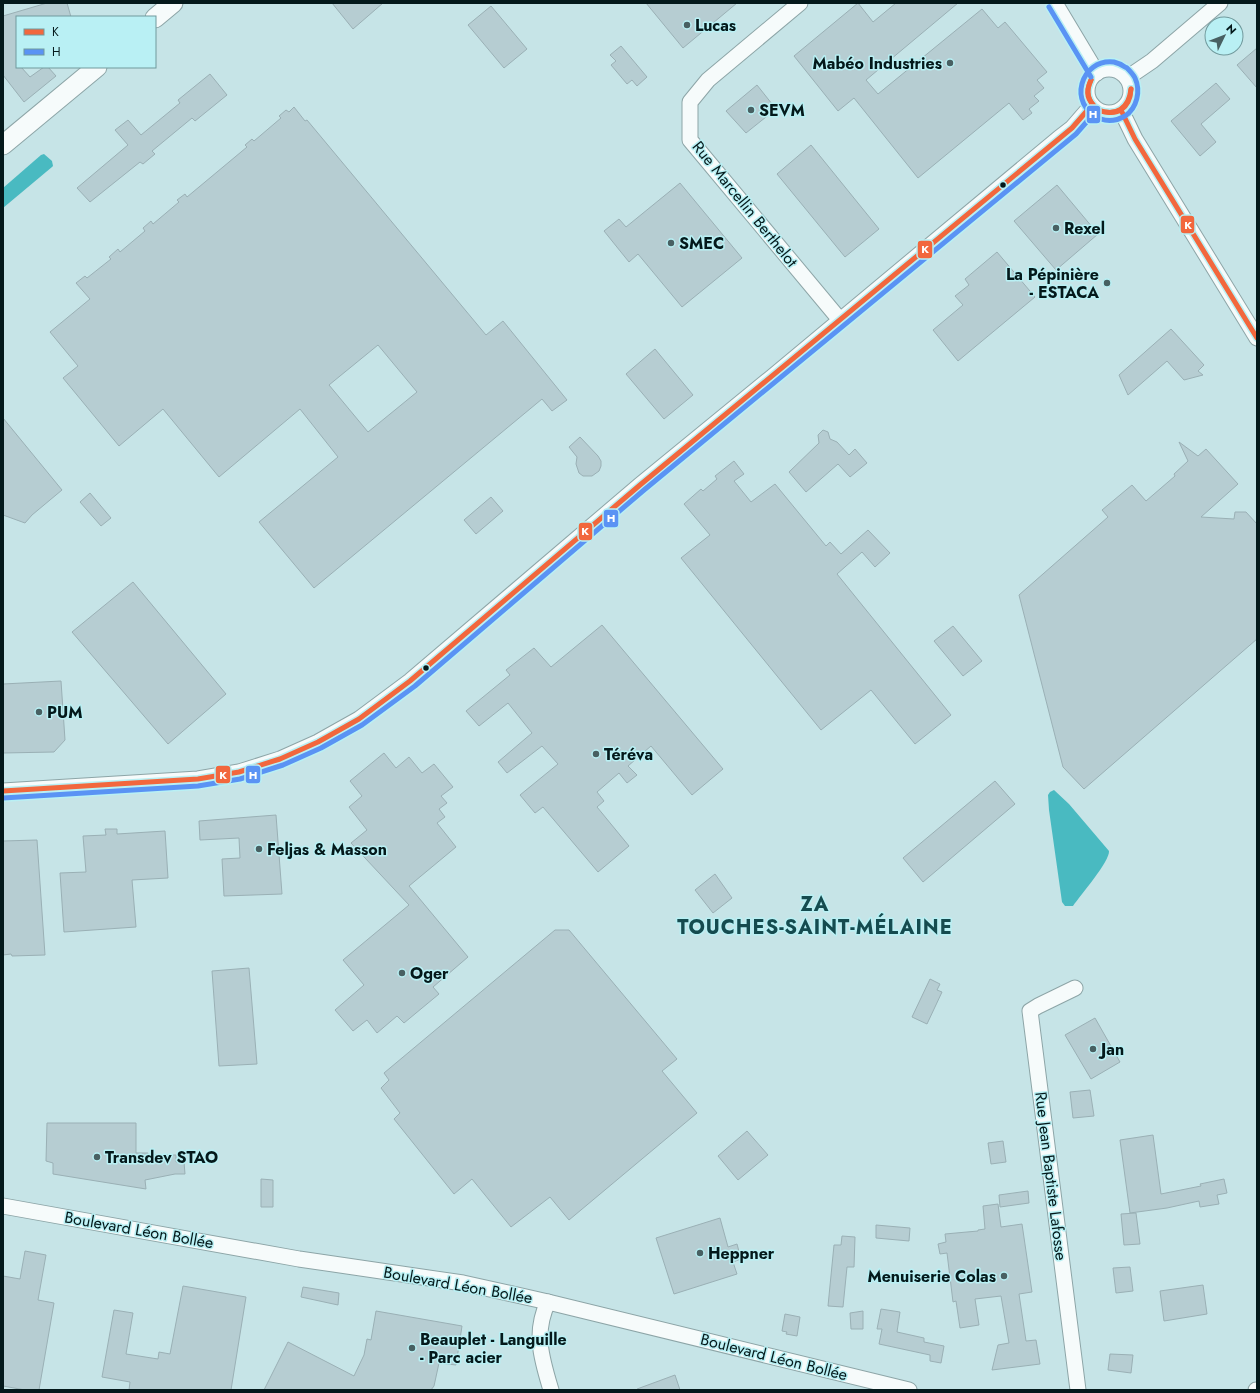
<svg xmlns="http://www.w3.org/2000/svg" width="1260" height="1393" viewBox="0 0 1260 1393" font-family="Jost,sans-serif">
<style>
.water{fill:#49bac1}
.building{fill:#b6cdd2;stroke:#9ab0b5;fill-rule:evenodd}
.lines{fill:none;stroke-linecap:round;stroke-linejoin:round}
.minor-casing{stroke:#8da5a7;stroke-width:17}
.major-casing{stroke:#8da5a7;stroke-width:21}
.minor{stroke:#f6fbfb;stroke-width:15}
.major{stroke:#f6fbfb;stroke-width:19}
.bus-1-casing{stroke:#b9f0f4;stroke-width:8}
.bus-2-casing{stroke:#b9f0f4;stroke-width:8}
.bus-1{stroke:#f2673d;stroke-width:5}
.bus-2{stroke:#5a93f4;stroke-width:5}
.poi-dot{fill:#486062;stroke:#b9f0f4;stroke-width:1.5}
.bus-dot{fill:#04191b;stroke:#b9f0f4;stroke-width:1.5}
.labels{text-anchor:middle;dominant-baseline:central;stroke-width:3;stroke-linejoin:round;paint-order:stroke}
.poi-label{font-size:16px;font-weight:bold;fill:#04191b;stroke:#b9f0f4;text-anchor:start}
.street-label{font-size:16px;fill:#04191b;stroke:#b9f0f4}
.district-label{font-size:20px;font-weight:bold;letter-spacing:1px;fill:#154b4f;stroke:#b9f0f4}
.line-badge{stroke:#b9f0f4;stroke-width:1.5}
.badge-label{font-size:11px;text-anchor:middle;font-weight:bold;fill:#fff}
</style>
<rect width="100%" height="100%" fill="#c6e4e7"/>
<g class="water">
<path d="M 44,154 L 52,161 L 53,166 L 52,167 L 3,208 L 3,188 L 41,155 Z"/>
<path d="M 1054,790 L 1069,804 L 1109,851 C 1110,861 1080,896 1073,906 L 1065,906 L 1062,902 L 1049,810 L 1048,795 L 1050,792 Z"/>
</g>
<g class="building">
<path d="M 47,3 L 67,3 L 71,17 L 17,17 L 17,67 L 21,67 L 30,77 L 44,67 L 48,67 L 56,76 L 24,102 L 3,75 L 3,16 Z"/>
<path d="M 332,3 L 383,3 L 353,29 Z"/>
<path d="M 646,3 L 737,3 L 683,48 Z"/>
<path d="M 858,3 L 873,22 L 896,3 L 958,3 L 866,80 L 878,94 L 982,9 L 998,28 L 1005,22 L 1047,72 L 1037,80 L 1044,88 L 1034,96 L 1039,101 L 1029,109 L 1032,113 L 1023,120 L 1009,103 L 918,178 L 854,98 L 838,111 L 794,56 Z"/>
<path d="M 491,6 L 527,49 L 504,68 L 468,25 Z"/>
<path d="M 621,46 L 647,77 L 637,86 L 632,80 L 627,84 L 611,65 L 616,61 L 610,55 Z"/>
<path d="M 1257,48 L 1257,88 L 1237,65 Z"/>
<path d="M 210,74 L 227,95 L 195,121 L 192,118 L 152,151 L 155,154 L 143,164 L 140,162 L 90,202 L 77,188 L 128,145 L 115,130 L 128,120 L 141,135 L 180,103 L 178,100 Z"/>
<path d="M 1216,83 L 1230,99 L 1201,124 L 1216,142 L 1200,156 L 1171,121 Z"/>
<path d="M 757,85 L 776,109 L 746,133 L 726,111 Z"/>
<path d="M 294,107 L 305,121 L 307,120 L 486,335 L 503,321 L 567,400 L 552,411 L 542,399 L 314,588 L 259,522 L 338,457 L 300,409 L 219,477 L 163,409 L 119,446 L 63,378 L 78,366 L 50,332 L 90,299 L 76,283 L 85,276 L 87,278 L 111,259 L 109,257 L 118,249 L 120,252 L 145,231 L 143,228 L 151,221 L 153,224 L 179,202 L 177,200 L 185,194 L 187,197 L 247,147 L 245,145 L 252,139 L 254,141 L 281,118 L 279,116 L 286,110 L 289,112 ZM 378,345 L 417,392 L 368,432 L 329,385 Z"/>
<path d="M 811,145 L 879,229 L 845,257 L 777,174 Z"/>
<path d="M 680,183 L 742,258 L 682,307 L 638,254 L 629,262 L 604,231 L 619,219 L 626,227 Z"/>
<path d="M 1057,185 L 1098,234 L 1056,270 L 1014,221 Z"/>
<path d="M 997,252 L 1035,297 L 958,361 L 933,330 L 963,305 L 955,296 L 969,285 L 965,279 Z"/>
<path d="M 1171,329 L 1204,365 L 1198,371 L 1203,375 L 1184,380 L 1167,361 L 1128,395 L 1119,375 Z"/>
<path d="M 655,349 L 693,395 L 664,419 L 626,374 Z"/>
<path d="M 3,418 L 62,490 L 32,515 L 25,523 L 3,515 Z"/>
<path d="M 823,430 L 828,432 L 830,439 L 837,442 L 849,455 L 855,449 L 867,463 L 850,477 L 838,464 L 806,492 L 789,472 L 819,443 L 818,435 Z"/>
<path d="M 580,437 L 598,456 L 601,461 L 601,466 L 599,471 L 592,476 L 583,476 L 579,473 L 576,464 L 577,457 L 569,447 Z"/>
<path d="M 1179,442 L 1198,456 L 1206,449 L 1238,484 L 1201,517 L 1234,519 L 1235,512 L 1246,512 L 1257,524 L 1257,639 L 1084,789 L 1063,767 L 1019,595 L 1108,517 L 1102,510 L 1132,485 L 1146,501 L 1175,476 L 1174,474 L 1188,461 Z"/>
<path d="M 734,461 L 744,474 L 734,481 L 751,502 L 775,484 L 826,546 L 830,542 L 841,554 L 868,530 L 890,553 L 875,567 L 862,552 L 837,574 L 951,715 L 915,744 L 871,690 L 821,730 L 681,558 L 710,535 L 684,504 L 701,489 L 703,491 L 717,479 L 715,476 Z"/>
<path d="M 90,493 L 111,518 L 101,526 L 80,502 Z"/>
<path d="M 491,497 L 503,511 L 476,534 L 464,520 Z"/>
<path d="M 133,582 L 226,694 L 168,744 L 72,632 Z"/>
<path d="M 602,625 L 723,769 L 692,795 L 651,746 L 628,766 L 637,775 L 627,783 L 619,773 L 597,792 L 604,801 L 597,807 L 629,846 L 598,872 L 543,807 L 535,813 L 520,795 L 558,764 L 542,746 L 507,773 L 498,762 L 532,733 L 508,703 L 479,726 L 466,711 L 510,675 L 506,670 L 534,648 L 551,667 Z"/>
<path d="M 953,626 L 982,661 L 963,676 L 934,641 Z"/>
<path d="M 61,681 L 65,740 L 54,752 L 3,753 L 3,684 Z"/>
<path d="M 384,753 L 396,768 L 409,757 L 422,773 L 434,764 L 453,787 L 441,796 L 447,803 L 439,809 L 445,817 L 437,823 L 456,847 L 409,886 L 468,957 L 433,987 L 439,994 L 404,1023 L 397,1016 L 377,1033 L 367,1020 L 353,1031 L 335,1010 L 364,985 L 343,960 L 409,905 L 351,843 L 367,830 L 349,807 L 362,796 L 350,781 Z"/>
<path d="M 995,781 L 1015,804 L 923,882 L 903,858 Z"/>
<path d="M 276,815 L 282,894 L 224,896 L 222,859 L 240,858 L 239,838 L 200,840 L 199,821 Z"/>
<path d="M 105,829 L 117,829 L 117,834 L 165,831 L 168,878 L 132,880 L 136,927 L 64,932 L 60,873 L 86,872 L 83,836 L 106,835 Z"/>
<path d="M 37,840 L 45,955 L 12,956 L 11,954 L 3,955 L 3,841 Z"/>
<path d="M 715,874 L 732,898 L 713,913 L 695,890 Z"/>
<path d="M 555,930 L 569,930 L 677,1059 L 662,1071 L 697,1113 L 569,1220 L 550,1197 L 511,1227 L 472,1179 L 454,1194 L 394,1119 L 400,1113 L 381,1088 L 389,1080 L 384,1073 Z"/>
<path d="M 249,968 L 257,1064 L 219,1066 L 212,971 Z"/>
<path d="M 930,979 L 940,984 L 937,990 L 942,992 L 927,1024 L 912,1017 Z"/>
<path d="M 1095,1018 L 1120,1062 L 1091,1079 L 1065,1035 Z"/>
<path d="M 1090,1090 L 1094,1116 L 1073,1118 L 1070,1092 Z"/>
<path d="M 47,1123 L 136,1123 L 136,1153 L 148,1153 L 148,1155 L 176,1155 L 176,1162 L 184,1162 L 185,1174 L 175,1174 L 145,1180 L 146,1189 L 53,1174 L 53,1163 L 46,1161 Z"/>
<path d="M 747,1131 L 768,1155 L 738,1180 L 718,1156 Z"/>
<path d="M 1153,1135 L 1161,1194 L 1201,1186 L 1200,1184 L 1224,1179 L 1227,1193 L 1217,1195 L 1219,1204 L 1200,1207 L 1199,1201 L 1167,1208 L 1130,1213 L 1120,1140 Z"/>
<path d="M 1003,1141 L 1006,1162 L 991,1164 L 988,1143 Z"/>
<path d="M 261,1179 L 273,1180 L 273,1207 L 261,1207 Z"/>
<path d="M 1028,1191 L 1029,1203 L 1000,1207 L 999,1195 Z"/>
<path d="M 998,1204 L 1001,1227 L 1022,1224 L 1032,1292 L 1019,1294 L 1026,1341 L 1036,1340 L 1040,1364 L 992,1370 L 998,1345 L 1009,1343 L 1001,1296 L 975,1299 L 979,1325 L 960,1328 L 956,1301 L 953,1302 L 947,1253 L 940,1254 L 938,1244 L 946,1242 L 945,1234 L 978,1231 L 978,1230 L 985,1229 L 983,1206 Z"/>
<path d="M 1136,1213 L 1140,1244 L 1124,1245 L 1121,1214 Z"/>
<path d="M 720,1218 L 728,1247 L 737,1244 L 741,1259 L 733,1262 L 737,1274 L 674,1294 L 656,1238 Z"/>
<path d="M 876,1225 L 910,1228 L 909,1241 L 876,1238 Z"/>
<path d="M 842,1236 L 855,1237 L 854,1267 L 847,1267 L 843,1307 L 828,1306 L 834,1245 L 841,1245 Z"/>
<path d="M 25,1251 L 46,1255 L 38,1300 L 54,1303 L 39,1390 L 25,1390 L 3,1386 L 3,1276 L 20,1279 Z"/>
<path d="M 1130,1267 L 1133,1291 L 1116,1293 L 1113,1268 Z"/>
<path d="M 1203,1285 L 1207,1314 L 1164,1321 L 1160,1291 Z"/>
<path d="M 183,1286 L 246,1297 L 231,1390 L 129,1390 L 130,1382 L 102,1377 L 114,1310 L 133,1313 L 126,1354 L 158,1359 L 159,1352 L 170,1354 Z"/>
<path d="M 303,1287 L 339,1293 L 338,1305 L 301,1297 Z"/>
<path d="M 881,1309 L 900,1312 L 897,1332 L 924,1338 L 924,1342 L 944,1346 L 941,1363 L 930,1361 L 930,1355 L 879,1344 L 882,1329 L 877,1329 Z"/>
<path d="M 376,1311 L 462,1326 L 456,1365 L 439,1363 L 434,1386 L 431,1390 L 264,1390 L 288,1342 L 354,1376 L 364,1355 L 367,1339 L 371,1340 Z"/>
<path d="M 863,1311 L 863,1329 L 851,1329 L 850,1313 Z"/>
<path d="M 785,1314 L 800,1317 L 797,1336 L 786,1334 L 787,1332 L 782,1331 Z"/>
<path d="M 1110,1354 L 1133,1355 L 1131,1373 L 1108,1370 Z"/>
<path d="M 675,1375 L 680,1390 L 637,1390 L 637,1389 Z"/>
</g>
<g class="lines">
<g class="minor-casing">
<g id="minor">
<path d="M 800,3 L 708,80 L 690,102 L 690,140 L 840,320"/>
<path d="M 1055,3 L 1097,73"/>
<circle cx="1109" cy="91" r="22"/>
<path d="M 1127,78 L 1152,61 L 1220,3"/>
<path d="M 1121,110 L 1135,139 L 1257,338"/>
<path d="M 3,791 L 198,779 L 239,772 L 280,759 L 318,742 L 359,719 L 410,681 L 640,485 L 772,377 L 1059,138 L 1072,128 L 1092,105"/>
<path d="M 1075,988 L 1038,1006 L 1030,1011 L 1078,1390"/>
<path d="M 3,1206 L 299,1259 L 463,1283 L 548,1302 L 909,1390"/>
<path d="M 548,1302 C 533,1333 542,1360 551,1390"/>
<path d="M 1256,1390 L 1257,1390"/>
</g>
</g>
<g class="major-casing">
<g id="major">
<path d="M 155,18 L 173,3"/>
<path d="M 3,145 L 97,67"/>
</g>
</g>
<use href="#minor" class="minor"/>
<use href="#major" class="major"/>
<g class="bus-1-casing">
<g id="bus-1">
<path d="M 1091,80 C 1085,93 1087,100 1098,110"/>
<path d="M 1091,80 C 1085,92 1088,101 1098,110"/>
<path d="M 1098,110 C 1116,117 1129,108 1131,89"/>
<path d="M 1098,110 C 1117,117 1130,109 1131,89"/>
<path d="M 1121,110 L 1135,139 L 1257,338"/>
<path d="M 3,791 L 198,779 L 239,772 L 280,759 L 318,742 L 359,719 L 410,681 L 640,485 L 1072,128 L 1092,105"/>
</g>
</g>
<g class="bus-2-casing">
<g id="bus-2">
<path d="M 1049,7 L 1091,77"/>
<path d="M 1125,67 C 1122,65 1118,63 1114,62 C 1081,58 1066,105 1101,119 C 1109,122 1118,120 1125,116 C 1137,108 1141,91 1135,78 C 1133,74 1130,71 1127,68"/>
<path d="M 3,798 L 198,786 L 240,779 L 283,765 L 321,748 L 362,725 L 415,686 L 644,490 L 1076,134 L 1097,110"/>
</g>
</g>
<use href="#bus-1" class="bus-1"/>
<use href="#bus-2" class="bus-2"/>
</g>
<g class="poi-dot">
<circle cx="687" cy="25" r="4"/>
<circle cx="950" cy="63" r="4"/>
<circle cx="751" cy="110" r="4"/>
<circle cx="1056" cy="228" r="4"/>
<circle cx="671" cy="243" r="4"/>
<circle cx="1107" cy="283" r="4"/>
<circle cx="39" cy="712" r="4"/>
<circle cx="596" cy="754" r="4"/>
<circle cx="259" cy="849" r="4"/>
<circle cx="402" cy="973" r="4"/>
<circle cx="1093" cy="1049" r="4"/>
<circle cx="97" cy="1157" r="4"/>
<circle cx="700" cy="1253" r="4"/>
<circle cx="1004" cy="1276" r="4"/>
<circle cx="412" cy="1348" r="4"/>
</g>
<g class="bus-dot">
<circle cx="1003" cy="185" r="3.5"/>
<circle cx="426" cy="668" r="3.5"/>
</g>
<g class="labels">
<g class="poi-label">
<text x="695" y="25">Lucas</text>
<text x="942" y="63" text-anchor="end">Mabéo Industries</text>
<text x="759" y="110">SEVM</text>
<text x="1064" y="228">Rexel</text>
<text x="679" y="243">SMEC</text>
<text x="1099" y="274" text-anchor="end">La Pépinière<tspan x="1099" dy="18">- ESTACA</tspan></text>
<text x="47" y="712">PUM</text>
<text x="604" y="754">Téréva</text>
<text x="267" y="849">Feljas &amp; Masson</text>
<text x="410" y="973">Oger</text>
<text x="1101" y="1049">Jan</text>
<text x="105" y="1157">Transdev STAO</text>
<text x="708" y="1253">Heppner</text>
<text x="996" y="1276" text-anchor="end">Menuiserie Colas</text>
<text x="420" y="1339">Beauplet - Languille<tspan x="420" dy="18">- Parc acier</tspan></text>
</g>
<g class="street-label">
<text transform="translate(745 204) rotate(51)">Rue Marcellin Berthelot</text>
<text transform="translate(1051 1176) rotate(83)">Rue Jean Baptiste Lafosse</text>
<text transform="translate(139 1230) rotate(10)">Boulevard Léon Bollée</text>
<text transform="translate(458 1285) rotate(10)">Boulevard Léon Bollée</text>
<text transform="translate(774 1357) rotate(14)">Boulevard Léon Bollée</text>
</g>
<g class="district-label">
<text x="815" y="904">ZA<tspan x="815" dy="23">TOUCHES-SAINT-MÉLAINE</tspan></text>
</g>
</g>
<g class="line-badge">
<rect x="1086" y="105" width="15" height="19" rx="4" fill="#5a93f4"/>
<rect x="1180" y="215" width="15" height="19" rx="4" fill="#f2673d"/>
<rect x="917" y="240" width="16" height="19" rx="4" fill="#f2673d"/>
<rect x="603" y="509" width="16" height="19" rx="4" fill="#5a93f4"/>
<rect x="578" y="522" width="15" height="19" rx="4" fill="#f2673d"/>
<rect x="215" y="765" width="16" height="19" rx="4" fill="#f2673d"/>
<rect x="245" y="765" width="16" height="19" rx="4" fill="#5a93f4"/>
</g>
<g class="badge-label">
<text x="1093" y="118">H</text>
<text x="1188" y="229">K</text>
<text x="925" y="253">K</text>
<text x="611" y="522">H</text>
<text x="585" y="535">K</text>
<text x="223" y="779">K</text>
<text x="253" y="779">H</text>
</g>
<rect width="1260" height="1393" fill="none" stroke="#04191b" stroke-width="8"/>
<rect x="16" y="16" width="140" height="52" fill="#b9f0f4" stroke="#719a9d"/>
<rect x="24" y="29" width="20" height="6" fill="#f2673d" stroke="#719a9d"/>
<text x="52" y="36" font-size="12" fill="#04191b">K</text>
<rect x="24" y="49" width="20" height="6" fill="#5a93f4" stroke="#719a9d"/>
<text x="52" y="56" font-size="12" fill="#04191b">H</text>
<g transform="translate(1224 36) rotate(47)"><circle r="19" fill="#b9f0f4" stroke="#719a9d"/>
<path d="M0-3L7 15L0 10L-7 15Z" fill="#486062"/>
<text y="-6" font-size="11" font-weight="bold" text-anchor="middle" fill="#04191b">N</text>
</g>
</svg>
